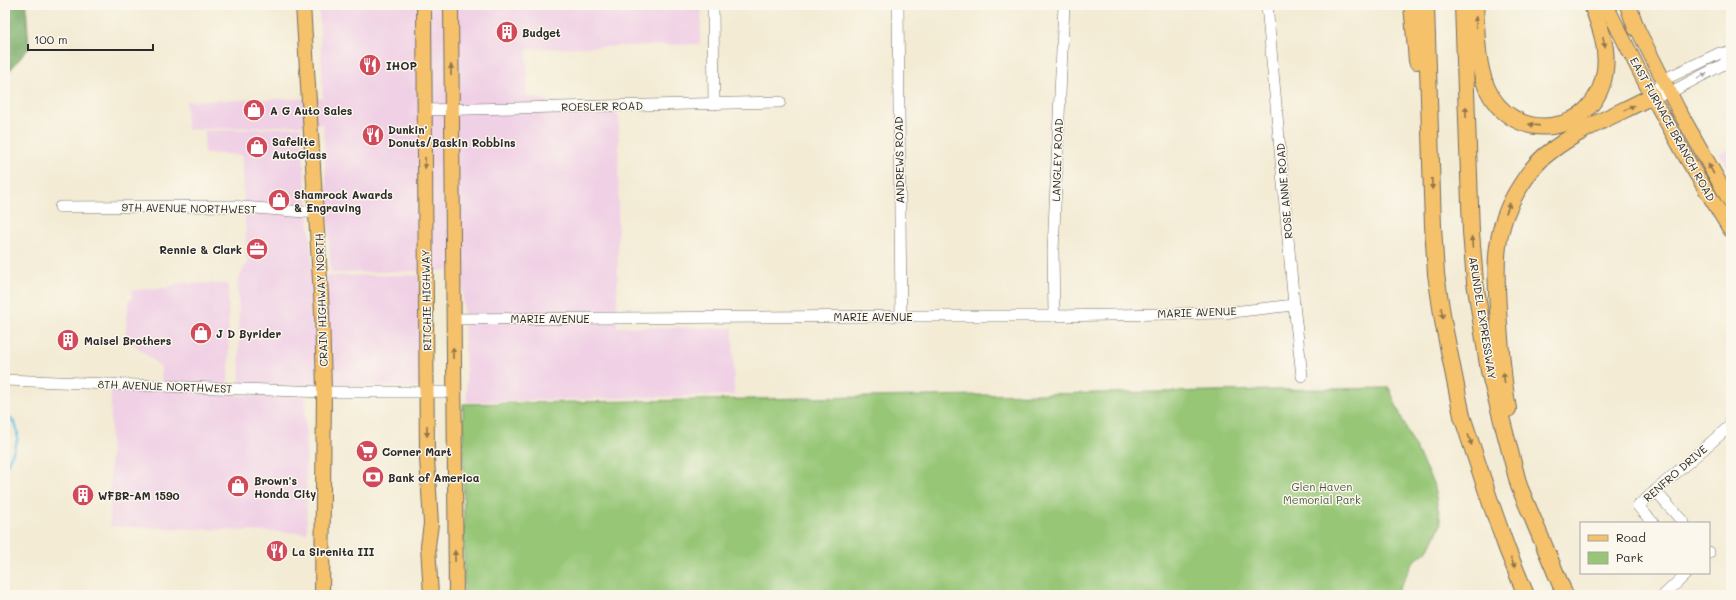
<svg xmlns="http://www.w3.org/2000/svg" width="1736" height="600" viewBox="0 0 1736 600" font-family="Mali,sans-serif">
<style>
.built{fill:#f0d0e5}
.green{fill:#96c676;stroke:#607850}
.forest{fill:#78ab67;stroke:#526b49}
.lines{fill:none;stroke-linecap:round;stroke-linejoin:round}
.stream{stroke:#6bc3e8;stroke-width:2.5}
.minor-casing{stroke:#716e66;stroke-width:12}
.major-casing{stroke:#716e66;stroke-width:16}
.highway-casing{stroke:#716e66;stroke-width:18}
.minor{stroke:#fff;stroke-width:11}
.major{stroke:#f5c16b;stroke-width:14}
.highway{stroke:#f5c16b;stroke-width:16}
.oneway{fill:#90764b}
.oneway2{fill:#a0a0a0}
.labels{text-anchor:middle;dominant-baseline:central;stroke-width:3;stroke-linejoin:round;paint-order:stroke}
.poi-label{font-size:11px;font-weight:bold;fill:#2b2b2b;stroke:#fbf7ec;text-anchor:start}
.street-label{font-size:11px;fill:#2b2b2b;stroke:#fbf7ec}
.park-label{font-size:11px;fill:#4b5a42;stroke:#fbf7ec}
</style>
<rect width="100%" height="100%" fill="#fbf7ec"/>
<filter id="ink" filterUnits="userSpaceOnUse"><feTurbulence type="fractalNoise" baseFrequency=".025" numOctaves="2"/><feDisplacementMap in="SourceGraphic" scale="8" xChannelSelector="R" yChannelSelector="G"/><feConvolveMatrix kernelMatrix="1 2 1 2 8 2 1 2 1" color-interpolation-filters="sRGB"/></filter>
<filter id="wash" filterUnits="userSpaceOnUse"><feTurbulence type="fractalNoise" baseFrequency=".012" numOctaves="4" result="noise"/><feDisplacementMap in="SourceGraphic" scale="16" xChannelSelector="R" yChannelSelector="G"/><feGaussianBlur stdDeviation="0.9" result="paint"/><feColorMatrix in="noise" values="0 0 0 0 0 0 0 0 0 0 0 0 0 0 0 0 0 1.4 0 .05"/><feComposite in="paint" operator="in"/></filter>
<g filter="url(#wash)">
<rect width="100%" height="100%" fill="#f3ebd4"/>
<g class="built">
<path d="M 319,5 L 702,5 L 700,44 L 527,49 L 526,96 L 619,115 L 617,327 L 733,328 L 734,395 L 467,402 L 462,270 L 331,273 L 323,124 L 187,130 L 186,101 L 323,98 Z"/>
<path d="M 301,127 L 313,276 L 419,275 L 423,387 L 240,384 L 238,280 L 247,263 L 242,155 L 204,153 L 205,131 Z"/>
<path d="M 1731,148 L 1731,174 L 1720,154 Z"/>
<path d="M 180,283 L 228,284 L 229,371 L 226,395 L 305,396 L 307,533 L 110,526 L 111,391 L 162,391 L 161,367 L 125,337 L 129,300 L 132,299 L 132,290 L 166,288 Z"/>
</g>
<path class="green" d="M 1389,388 L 1408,433 L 1433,483 L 1441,524 L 1429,549 L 1413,562 L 1398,591 L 1398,595 L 464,595 L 463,404 Z"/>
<path class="forest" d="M 5,5 L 26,5 L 29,48 L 5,76 Z"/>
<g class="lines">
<path class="stream" d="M 5,413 C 27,431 16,447 5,468"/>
</g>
</g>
<g filter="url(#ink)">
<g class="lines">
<g class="minor-casing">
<g id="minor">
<path d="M 713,5 L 714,104"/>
<path d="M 898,5 L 901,316"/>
<path d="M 1267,5 L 1294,305 L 1302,376"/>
<path d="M 1662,94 L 1669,93 L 1724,64 L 1731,54"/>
<path d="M 1652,96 L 1663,80 L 1720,53 L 1731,54"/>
<path d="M 425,110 L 780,102"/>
<path d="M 60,207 L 231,206 L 317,213"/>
<path d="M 1054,316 L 1053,251 L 1064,5"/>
<path d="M 453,319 L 901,316 L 1054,316 L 1223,313 L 1294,305"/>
<path d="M 5,380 L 324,392 L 454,392"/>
<path d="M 1731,411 L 1731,418"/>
<path d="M 1655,491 L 1684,523"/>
<path d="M 1653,523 L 1638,506 L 1731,425"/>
<path d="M 1709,552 L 1709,553"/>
<path d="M 1664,595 L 1687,573"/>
</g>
</g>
<g class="major-casing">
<g id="major">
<path d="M 303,5 L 322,312 L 324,392 L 322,595"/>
<path d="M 424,5 L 427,458 L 431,524 L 428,546 L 431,595"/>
<path d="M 451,5 L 456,595"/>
<path d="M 1606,5 L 1652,96 L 1687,159 L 1731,231"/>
<path d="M 1632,18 L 1678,109 L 1731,203"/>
</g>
</g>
<g class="highway-casing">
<g id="highway">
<path d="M 1412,5 L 1417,61"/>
<path d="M 1426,5 L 1433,226 L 1436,274 L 1443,321 L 1462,416 L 1490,501 L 1507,549 L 1526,595"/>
<path d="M 1463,5 L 1471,232 L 1475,282 L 1489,371 L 1519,486 L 1565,595"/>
<path d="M 1475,5 C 1477,32 1476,61 1486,86 C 1511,147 1597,137 1605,70 C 1608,47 1600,26 1592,5"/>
<path d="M 1628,5 L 1636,28"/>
<path d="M 1508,409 C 1503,382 1501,353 1499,325 C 1496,272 1490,232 1521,185 C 1529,172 1538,160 1551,151 C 1581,128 1618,114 1652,96"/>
</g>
</g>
<use href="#minor" class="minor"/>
<use href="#major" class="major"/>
<use href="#highway" class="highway"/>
</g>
<defs><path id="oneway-solid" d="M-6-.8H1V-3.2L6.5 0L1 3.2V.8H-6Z"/></defs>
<g class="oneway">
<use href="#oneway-solid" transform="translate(1476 22) rotate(-93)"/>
<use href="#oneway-solid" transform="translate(1604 42) rotate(79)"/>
<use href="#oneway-solid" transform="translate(451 70) rotate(-90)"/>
<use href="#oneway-solid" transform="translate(1629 108) rotate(-27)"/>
<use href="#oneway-solid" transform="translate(1466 112) rotate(-91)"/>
<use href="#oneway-solid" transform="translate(1534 125) rotate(-172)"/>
<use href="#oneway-solid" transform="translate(425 163) rotate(90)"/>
<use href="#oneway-solid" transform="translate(1711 169) rotate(-119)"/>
<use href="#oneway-solid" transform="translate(1432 184) rotate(88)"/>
<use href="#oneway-solid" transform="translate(1508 208) rotate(-69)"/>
<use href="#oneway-solid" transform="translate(1472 242) rotate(-94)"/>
<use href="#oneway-solid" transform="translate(1442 313) rotate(82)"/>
<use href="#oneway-solid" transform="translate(453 353) rotate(-90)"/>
<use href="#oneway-solid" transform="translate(1504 378) rotate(-97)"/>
<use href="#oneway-solid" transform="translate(427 431) rotate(89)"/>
<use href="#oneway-solid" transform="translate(1470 440) rotate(72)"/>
<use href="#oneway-solid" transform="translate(455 556) rotate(-91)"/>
<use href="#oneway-solid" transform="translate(1513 563) rotate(67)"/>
</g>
<use class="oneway2" href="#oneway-solid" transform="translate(1702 76) rotate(-28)"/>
</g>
<defs>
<g id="building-disc" transform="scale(1.15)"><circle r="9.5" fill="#d1495b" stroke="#fbf7ec"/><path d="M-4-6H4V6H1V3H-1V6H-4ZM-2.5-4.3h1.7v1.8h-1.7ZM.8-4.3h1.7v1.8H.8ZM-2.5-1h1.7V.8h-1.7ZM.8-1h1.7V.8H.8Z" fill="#fff"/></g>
<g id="restaurant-disc" transform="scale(1.15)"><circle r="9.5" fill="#d1495b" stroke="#fbf7ec"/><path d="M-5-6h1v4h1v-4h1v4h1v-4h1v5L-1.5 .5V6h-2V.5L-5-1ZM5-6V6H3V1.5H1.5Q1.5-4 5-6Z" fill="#fff"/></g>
<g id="shop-disc" transform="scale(1.15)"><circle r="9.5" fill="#d1495b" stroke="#fbf7ec"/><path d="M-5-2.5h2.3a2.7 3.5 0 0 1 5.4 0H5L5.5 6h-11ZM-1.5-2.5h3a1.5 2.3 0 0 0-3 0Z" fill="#fff"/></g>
<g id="office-disc" transform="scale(1.15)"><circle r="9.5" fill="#d1495b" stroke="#fbf7ec"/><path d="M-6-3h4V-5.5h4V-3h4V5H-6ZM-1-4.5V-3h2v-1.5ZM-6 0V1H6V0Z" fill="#fff"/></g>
<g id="supermarket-disc" transform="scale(1.15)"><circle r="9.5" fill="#d1495b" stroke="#fbf7ec"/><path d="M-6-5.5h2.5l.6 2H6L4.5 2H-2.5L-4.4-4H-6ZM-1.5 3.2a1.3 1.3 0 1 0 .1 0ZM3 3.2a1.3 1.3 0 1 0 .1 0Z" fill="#fff"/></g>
<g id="bank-disc" transform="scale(1.15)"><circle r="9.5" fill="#d1495b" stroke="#fbf7ec"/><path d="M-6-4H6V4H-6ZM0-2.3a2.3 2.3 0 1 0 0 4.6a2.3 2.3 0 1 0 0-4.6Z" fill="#fff"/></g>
</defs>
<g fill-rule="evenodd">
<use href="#building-disc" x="507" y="32"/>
<use href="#restaurant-disc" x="370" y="65"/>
<use href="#shop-disc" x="254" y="110"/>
<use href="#restaurant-disc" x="373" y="135"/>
<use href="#shop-disc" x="257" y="147"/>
<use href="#shop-disc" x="279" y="200"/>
<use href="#office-disc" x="257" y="249"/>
<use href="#shop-disc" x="201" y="333"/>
<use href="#building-disc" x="68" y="340"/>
<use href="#supermarket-disc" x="367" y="451"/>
<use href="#bank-disc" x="373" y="477"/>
<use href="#shop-disc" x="238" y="486"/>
<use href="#building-disc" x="83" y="495"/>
<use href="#restaurant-disc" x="277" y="551"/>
</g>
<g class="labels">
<g class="poi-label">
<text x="522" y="32">Budget</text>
<text x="386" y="65">IHOP</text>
<text x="270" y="110">A G Auto Sales</text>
<text x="388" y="129">Dunkin'<tspan x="388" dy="13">Donuts/Baskin Robbins</tspan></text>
<text x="272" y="141">Safelite<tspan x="272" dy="13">AutoGlass</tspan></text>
<text x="294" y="194">Shamrock Awards<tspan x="294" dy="13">&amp; Engraving</tspan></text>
<text x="242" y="249" text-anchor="end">Rennie &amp; Clark</text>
<text x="216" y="333">J D Byrider</text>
<text x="84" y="340">Maisel Brothers</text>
<text x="382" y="451">Corner Mart</text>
<text x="388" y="477">Bank of America</text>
<text x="254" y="480">Brown's<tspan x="254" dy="13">Honda City</tspan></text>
<text x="98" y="495">WFBR-AM 1590</text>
<text x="292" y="551">La Sirenita III</text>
</g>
<g class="street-label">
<text transform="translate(602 106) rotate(-1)">ROESLER ROAD</text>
<text transform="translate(1673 129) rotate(61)">EAST FURNACE BRANCH ROAD</text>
<text transform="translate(899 160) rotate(-91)">ANDREWS ROAD</text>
<text transform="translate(1057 160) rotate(-88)">LANGLEY ROAD</text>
<text transform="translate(1284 191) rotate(-95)">ROSE ANNE ROAD</text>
<text transform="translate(189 208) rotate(1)">9TH AVENUE NORTHWEST</text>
<text transform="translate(321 300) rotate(-92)">CRAIN HIGHWAY NORTH</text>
<text transform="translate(426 300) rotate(-91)">RITCHIE HIGHWAY</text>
<text transform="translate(1197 312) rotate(-2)">MARIE AVENUE</text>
<text x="873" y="316">MARIE AVENUE</text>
<text x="550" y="318">MARIE AVENUE</text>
<text transform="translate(1483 318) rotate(81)">ARUNDEL EXPRESSWAY</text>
<text transform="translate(165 386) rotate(2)">8TH AVENUE NORTHWEST</text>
<text transform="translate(1675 473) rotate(-41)">RENFRO DRIVE</text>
</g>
<g class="park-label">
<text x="1322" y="486">Glen Haven<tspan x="1322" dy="13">Memorial Park</tspan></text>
</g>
</g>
<rect width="1736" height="600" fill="none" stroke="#fbf7ec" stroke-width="20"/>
<rect x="1580" y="522" width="130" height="52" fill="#fbf7ec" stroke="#a8a59f"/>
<rect x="1588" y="535" width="20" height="6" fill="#f5c16b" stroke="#a8a59f"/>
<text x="1616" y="542" font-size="12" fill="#2b2b2b">Road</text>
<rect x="1588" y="552" width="20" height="12" fill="#96c676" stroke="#a8a59f"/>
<text x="1616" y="562" font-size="12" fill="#2b2b2b">Park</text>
<path d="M28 44v6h125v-6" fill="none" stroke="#2b2b2b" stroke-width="2"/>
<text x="34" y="44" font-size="12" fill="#2b2b2b" stroke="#fbf7ec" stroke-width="3" paint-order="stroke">100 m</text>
</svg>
